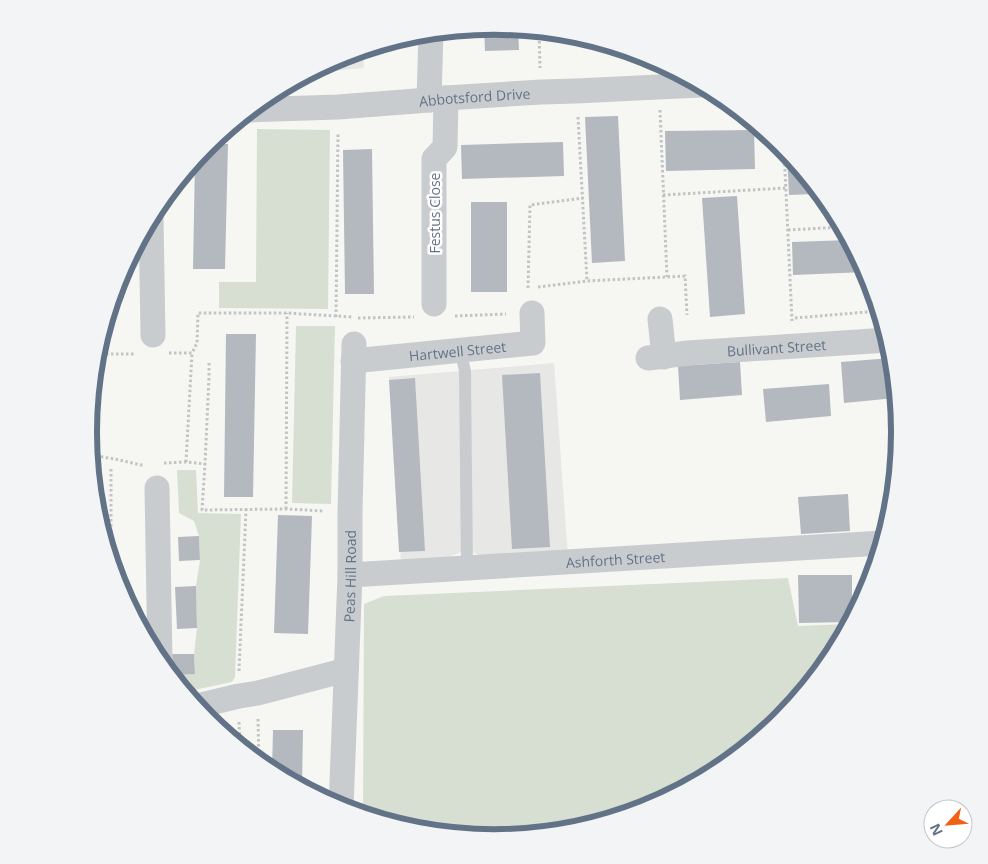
<svg xmlns="http://www.w3.org/2000/svg" width="988" height="864" viewBox="0 0 988 864" font-family="'Open Sans',sans-serif">
<style>
.built{fill:#e7e8e6}
.green{fill:#d7dfd3}
.building{fill:#b3b9bf}
.lines{fill:none;stroke-linecap:round;stroke-linejoin:round}
.path{stroke:#c2c3c5;stroke-width:3;stroke-dasharray:2.5 2.5;stroke-linecap:butt}
.lane{stroke:#c9cccf;stroke-width:12}
.street{stroke:#c9cccf;stroke-width:25}
.labels{text-anchor:middle;dominant-baseline:central;stroke-width:5;stroke-linejoin:round;paint-order:stroke}
.street-label{font-size:14px;fill:#637387;stroke:#fff}
.rim{fill:none;stroke:#637387;stroke-width:6}
</style>
<rect width="100%" height="100%" fill="#f6f7f3"/>
<g class="built">
<path d="M 363,50 L 364,68 L 308,73 L 339,57 Z"/>
<path d="M 554,363 L 568,557 L 484,557 L 467,550 L 438,561 L 401,562 L 389,377 Z"/>
</g>
<g class="green">
<path d="M 257,129 L 330,130 L 328,309 L 219,308 L 219,282 L 256,282 Z"/>
<path d="M 296,326 L 335,326 L 331,504 L 292,503 Z"/>
<path d="M 177,470 L 196,470 L 198,513 L 241,514 L 235,677 L 232,682 L 194,690 L 183,689 L 175,680 L 173,675 L 195,673 L 194,654 L 197,628 L 196,586 L 200,560 L 199,536 L 194,521 L 179,513 Z"/>
<path d="M 788,578 L 798,626 L 849,624 L 831,658 L 781,719 L 719,770 L 649,807 L 573,830 L 494,838 L 415,830 L 363,814 L 364,604 L 384,596 Z"/>
</g>
<g class="building">
<path d="M 494,26 L 518,29 L 519,50 L 485,51 L 484,27 Z"/>
<path d="M 618,116 L 625,261 L 592,263 L 585,117 Z"/>
<path d="M 754,130 L 755,169 L 666,171 L 665,131 Z"/>
<path d="M 563,142 L 564,176 L 462,179 L 461,145 Z"/>
<path d="M 209,144 L 228,144 L 225,269 L 193,269 L 195,159 Z"/>
<path d="M 372,149 L 374,294 L 345,294 L 343,150 Z"/>
<path d="M 787,153 L 815,187 L 815,194 L 789,195 Z"/>
<path d="M 737,196 L 745,314 L 710,317 L 702,198 Z"/>
<rect x="471" y="202" width="36" height="90"/>
<path d="M 849,240 L 866,272 L 793,275 L 792,242 Z"/>
<path d="M 105,325 L 105,345 L 99,345 Z"/>
<path d="M 226,334 L 256,334 L 253,497 L 224,497 Z"/>
<path d="M 891,358 L 895,398 L 844,403 L 841,362 Z"/>
<path d="M 740,362 L 742,395 L 680,400 L 678,366 Z"/>
<path d="M 540,373 L 550,547 L 512,549 L 502,375 Z"/>
<path d="M 415,378 L 425,551 L 399,552 L 389,380 Z"/>
<path d="M 829,384 L 831,416 L 766,422 L 763,389 Z"/>
<path d="M 898,445 L 893,501 L 892,501 L 889,446 Z"/>
<path d="M 848,494 L 850,531 L 801,534 L 798,497 Z"/>
<path d="M 278,515 L 312,516 L 308,634 L 274,633 Z"/>
<path d="M 199,536 L 200,560 L 179,561 L 178,537 Z"/>
<path d="M 798,575 L 852,575 L 852,618 L 850,622 L 799,623 Z"/>
<path d="M 196,586 L 197,628 L 177,629 L 175,587 Z"/>
<path d="M 172,654 L 194,654 L 195,674 L 173,675 Z"/>
<path d="M 273,730 L 303,730 L 302,787 L 272,771 Z"/>
</g>
<g class="lines">
<g class="path">
<path d="M 539,31 L 540,68"/>
<path d="M 660,110 L 667,277"/>
<path d="M 578,117 L 587,281"/>
<path d="M 784,149 L 792,321"/>
<path d="M 663,195 L 786,188"/>
<path d="M 788,230 L 842,227"/>
<path d="M 538,287 L 587,281 L 685,276 L 687,315"/>
<path d="M 528,288 L 530,205 L 583,198"/>
<path d="M 455,316 L 506,314"/>
<path d="M 336,317 L 338,132"/>
<path d="M 358,318 L 414,317"/>
<path d="M 795,318 L 879,311"/>
<path d="M 169,353 L 192,353 L 197,343 L 198,313 L 287,313 L 352,317"/>
<path d="M 96,354 L 135,354"/>
<path d="M 209,363 L 209,377 L 205,464 L 202,510 L 286,509 L 324,511"/>
<path d="M 91,455 L 115,459 L 141,465 L 145,465"/>
<path d="M 186,462 L 192,353"/>
<path d="M 164,463 L 186,462 L 205,464"/>
<path d="M 111,469 L 111,560"/>
<path d="M 286,509 L 287,313"/>
<path d="M 239,671 L 246,509"/>
<path d="M 258,719 L 259,762"/>
<path d="M 239,722 L 240,746"/>
</g>
<path class="lane" d="M 460,349 L 465,371 L 467,568"/>
<g class="street">
<path d="M 429,100 L 431,32"/>
<path id="s1" d="M 249,110 L 338,107 L 429,100 L 446,98 L 541,92 L 576,91 L 700,85"/>
<path d="M 151,217 L 153,335"/>
<path d="M 434,304 L 434,159 L 445,147 L 446,98"/>
<path d="M 660,319 L 664,357"/>
<path id="s2" d="M 648,358 L 688,353 L 888,340"/>
<path id="s3" d="M 353,361 L 533,343 L 532,313"/>
<path d="M 157,488 L 160,661"/>
<path id="s4" d="M 350,575 L 882,543"/>
<path d="M 197,706 L 239,696 L 258,693 L 346,670"/>
<path id="s5" d="M 341,808 L 350,575 L 350,513 L 354,344"/>
</g>
</g>
<g class="labels">
<g class="street-label">
<text stroke="none"><textPath href="#s1" startOffset="226">Abbotsford Drive</textPath></text>
<text transform="translate(434 213) rotate(-90)">Festus Close</text>
<text stroke="none"><textPath href="#s2" startOffset="129">Bullivant Street</textPath></text>
<text stroke="none"><textPath href="#s3" startOffset="105">Hartwell Street</textPath></text>
<text stroke="none"><textPath href="#s4" startOffset="266">Ashforth Street</textPath></text>
<text stroke="none"><textPath href="#s5" startOffset="232">Peas Hill Road</textPath></text>
</g>
</g>
<path d="M0 0H988V864H0ZM97 432a397 397 0 1 1 794 0a397 397 0 1 1-794 0Z" fill="#f3f4f5" fill-rule="evenodd"/>
<path class="rim" d="M97 432a397 397 0 1 1 794 0a397 397 0 1 1-794 0Z"/>
<g transform="translate(948 824) rotate(244)"><circle r="24" fill="#ffffff" stroke="#c1c7cf"/>
<path d="M0-4L9 19L0 12L-9 19Z" fill="#f45f16"/>
<text y="-8" font-size="14" font-weight="bold" text-anchor="middle" fill="#637387">N</text>
</g>
</svg>
